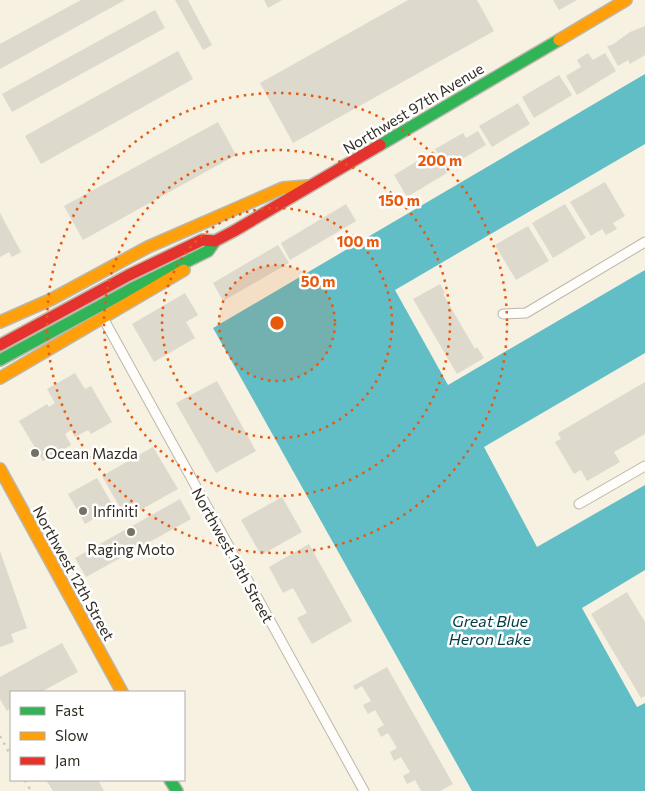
<svg xmlns="http://www.w3.org/2000/svg" width="645" height="791" viewBox="0 0 645 791" font-family="Commissioner,sans-serif">
<style>
.water{fill:#62bec6}
.building{fill:#ddd9cc}
.lines{fill:none;stroke-linecap:round;stroke-linejoin:round}
.street-casing{stroke:#bbb7ab;stroke-width:11}
.fast-casing{stroke:#bbb7ab;stroke-width:14}
.slow-casing{stroke:#bbb7ab;stroke-width:14}
.jam-casing{stroke:#bbb7ab;stroke-width:14}
.street{stroke:#fefdfa;stroke-width:9}
.fast{stroke:#30b455;stroke-width:11}
.slow{stroke:#ff9f0a;stroke-width:11}
.jam{stroke:#e5322d;stroke-width:11}
.rail{stroke:#cccac5;stroke-width:2.5;stroke-dasharray:2.5 5;stroke-linecap:butt}
.ring{fill:none;stroke:#e8590c;stroke-width:2.5;stroke-dasharray:2.5 5}
.poi-dot{fill:#757164;stroke:#fff;stroke-width:2}
.labels{text-anchor:middle;dominant-baseline:central;stroke-width:5;stroke-linejoin:round;paint-order:stroke}
.street-label{font-size:15px;fill:#302c21;stroke:#fff}
.poi-label{font-size:15px;fill:#302c21;stroke:#fff;text-anchor:start}
.water-label{font-size:16px;font-style:italic;fill:#013c43;stroke:#fff}
.centre{fill:#e8590c;stroke:#fff;stroke-width:2.5}
.ring-label{font-size:15px;text-anchor:middle;font-weight:bold;fill:#e8590c;stroke:#fff;stroke-width:5;stroke-linejoin:round;paint-order:stroke}
</style>
<rect width="100%" height="100%" fill="#f6f1e1"/>
<path class="water" d="M 645,74 L 645,144 L 395,290 L 448,385 L 645,270 L 645,353 L 484,447 L 537,547 L 645,485 L 645,570 L 582,608 L 637,707 L 645,703 L 645,791 L 472,791 L 213,328 Z"/>
<g class="building">
<path d="M 81,0 L 125,0 L 0,69 L 0,44 Z"/>
<path d="M 175,0 L 188,0 L 212,45 L 203,50 Z"/>
<path d="M 264,0 L 282,0 L 268,8 Z"/>
<path d="M 408,0 L 477,0 L 494,31 L 293,143 L 260,83 Z"/>
<path d="M 553,0 L 577,0 L 559,10 Z"/>
<path d="M 155,10 L 165,28 L 12,112 L 2,94 Z"/>
<path d="M 645,26 L 645,55 L 630,64 L 628,60 L 618,66 L 607,46 L 612,45 L 630,32 Z"/>
<path d="M 178,51 L 193,79 L 41,164 L 25,136 Z"/>
<path d="M 588,53 L 593,60 L 605,53 L 616,71 L 577,95 L 566,76 L 581,67 L 577,60 Z"/>
<path d="M 559,75 L 572,95 L 534,118 L 522,97 Z"/>
<path d="M 518,103 L 530,124 L 492,147 L 479,126 Z"/>
<path d="M 218,122 L 236,155 L 83,240 L 64,206 Z"/>
<path d="M 478,131 L 486,145 L 447,168 L 435,149 L 463,133 L 466,138 Z"/>
<path d="M 434,151 L 447,173 L 407,197 L 394,175 Z"/>
<path d="M 605,182 L 625,216 L 613,223 L 617,229 L 606,235 L 602,229 L 591,236 L 570,202 Z"/>
<path d="M 346,204 L 356,221 L 290,260 L 281,243 Z"/>
<path d="M 565,204 L 586,238 L 553,258 L 532,223 Z"/>
<path d="M 0,213 L 21,252 L 12,257 L 9,252 L 0,257 Z"/>
<path d="M 528,226 L 549,261 L 516,280 L 495,245 Z"/>
<path d="M 278,245 L 289,263 L 223,301 L 213,283 Z"/>
<path d="M 440,284 L 445,293 L 443,294 L 475,349 L 477,347 L 484,358 L 457,374 L 413,299 Z"/>
<path d="M 185,293 L 198,315 L 186,322 L 195,338 L 154,362 L 132,324 Z"/>
<path d="M 75,373 L 85,389 L 91,386 L 112,422 L 91,434 L 88,430 L 75,437 L 71,430 L 65,434 L 71,445 L 43,461 L 19,421 L 47,404 L 49,407 L 55,403 L 47,389 Z"/>
<path d="M 217,381 L 256,451 L 216,473 L 176,403 Z"/>
<path d="M 645,382 L 645,434 L 614,452 L 620,462 L 587,481 L 581,470 L 574,474 L 555,442 L 561,439 L 558,433 Z"/>
<path d="M 153,447 L 178,489 L 126,518 L 102,476 Z"/>
<path d="M 97,478 L 114,507 L 85,524 L 68,494 Z"/>
<path d="M 282,497 L 302,532 L 261,555 L 241,520 Z"/>
<path d="M 180,499 L 191,519 L 86,577 L 75,558 Z"/>
<path d="M 309,544 L 352,621 L 312,644 L 297,618 L 307,613 L 293,588 L 283,593 L 269,567 Z"/>
<path d="M 0,551 L 27,628 L 11,634 L 14,642 L 0,647 Z"/>
<path d="M 627,592 L 645,622 L 645,696 L 641,698 L 591,614 Z"/>
<path d="M 62,643 L 78,672 L 41,692 L 11,692 L 11,708 L 7,711 L 0,699 L 0,677 Z"/>
<path d="M 387,667 L 453,784 L 440,791 L 421,791 L 415,780 L 407,784 L 403,776 L 410,772 L 401,757 L 394,761 L 390,752 L 397,748 L 388,733 L 381,737 L 377,729 L 384,725 L 375,710 L 368,714 L 363,705 L 371,701 L 362,686 L 355,690 L 353,686 Z"/>
<path d="M 46,780 L 98,780 L 104,791 L 53,791 Z"/>
</g>
<g class="lines">
<g class="street-casing">
<g id="street">
<path d="M 503,314 L 526,313 L 645,242"/>
<path d="M 103,318 L 364,791"/>
<path d="M 579,504 L 645,466"/>
</g>
</g>
<g class="fast-casing">
<g id="fast">
<path d="M 380,145 L 559,40"/>
<path d="M 0,360 L 131,289 L 208,251 L 215,241"/>
<path d="M 170,780 L 177,791"/>
</g>
</g>
<g class="slow-casing">
<g id="slow">
<path d="M 559,40 L 626,0"/>
<path d="M 0,322 L 52,299 L 148,247 L 283,188 L 307,186"/>
<path d="M 0,378 L 184,270"/>
<path d="M 0,469 L 122,692"/>
</g>
</g>
<g class="jam-casing">
<path id="jam" d="M 0,345 L 129,275 L 202,240 L 215,241 L 234,231 L 380,145"/>
</g>
<use href="#street" class="street"/>
<use href="#fast" class="fast"/>
<use href="#slow" class="slow"/>
<use href="#jam" class="jam"/>
<g class="rail">
<path d="M 0,736 L 11,756"/>
<path d="M 25,780 L 31,791"/>
</g>
</g>
<circle cx="277" cy="323" r="58" fill="#e8590c" fill-opacity=".12"/>
<g class="ring">
<circle cx="277" cy="323" r="58"/>
<circle cx="277" cy="323" r="115"/>
<circle cx="277" cy="323" r="173"/>
<circle cx="277" cy="323" r="230"/>
</g>
<g class="poi-dot">
<circle cx="35" cy="453" r="5"/>
<circle cx="83" cy="511" r="5"/>
<circle cx="131" cy="532" r="5"/>
</g>
<g class="labels">
<g class="street-label">
<text transform="translate(413 108) rotate(-31)">Northwest 97th Avenue</text>
<text transform="translate(233 555) rotate(61)">Northwest 13th Street</text>
<text transform="translate(74 573) rotate(61)">Northwest 12th Street</text>
</g>
<g class="poi-label">
<text x="45" y="453">Ocean Mazda</text>
<text x="93" y="511">Infiniti</text>
<text x="131" y="549" text-anchor="middle">Raging Moto</text>
</g>
<g class="water-label">
<text x="490" y="620">Great Blue<tspan x="490" dy="18">Heron Lake</tspan></text>
</g>
</g>
<circle cx="277" cy="323" r="8" class="centre"/>
<g class="ring-label">
<text x="440" y="166">200 m</text>
<text x="399" y="206">150 m</text>
<text x="358" y="247">100 m</text>
<text x="318" y="287">50 m</text>
</g>
<rect x="10" y="691" width="175" height="90" fill="#ffffff" stroke="#acaba6"/>
<rect x="20" y="707" width="25" height="8" fill="#30b455" stroke="#acaba6"/>
<text x="55" y="716" font-size="15" fill="#302c21">Fast</text>
<rect x="20" y="732" width="25" height="8" fill="#ff9f0a" stroke="#acaba6"/>
<text x="55" y="741" font-size="15" fill="#302c21">Slow</text>
<rect x="20" y="757" width="25" height="8" fill="#e5322d" stroke="#acaba6"/>
<text x="55" y="766" font-size="15" fill="#302c21">Jam</text>
</svg>
